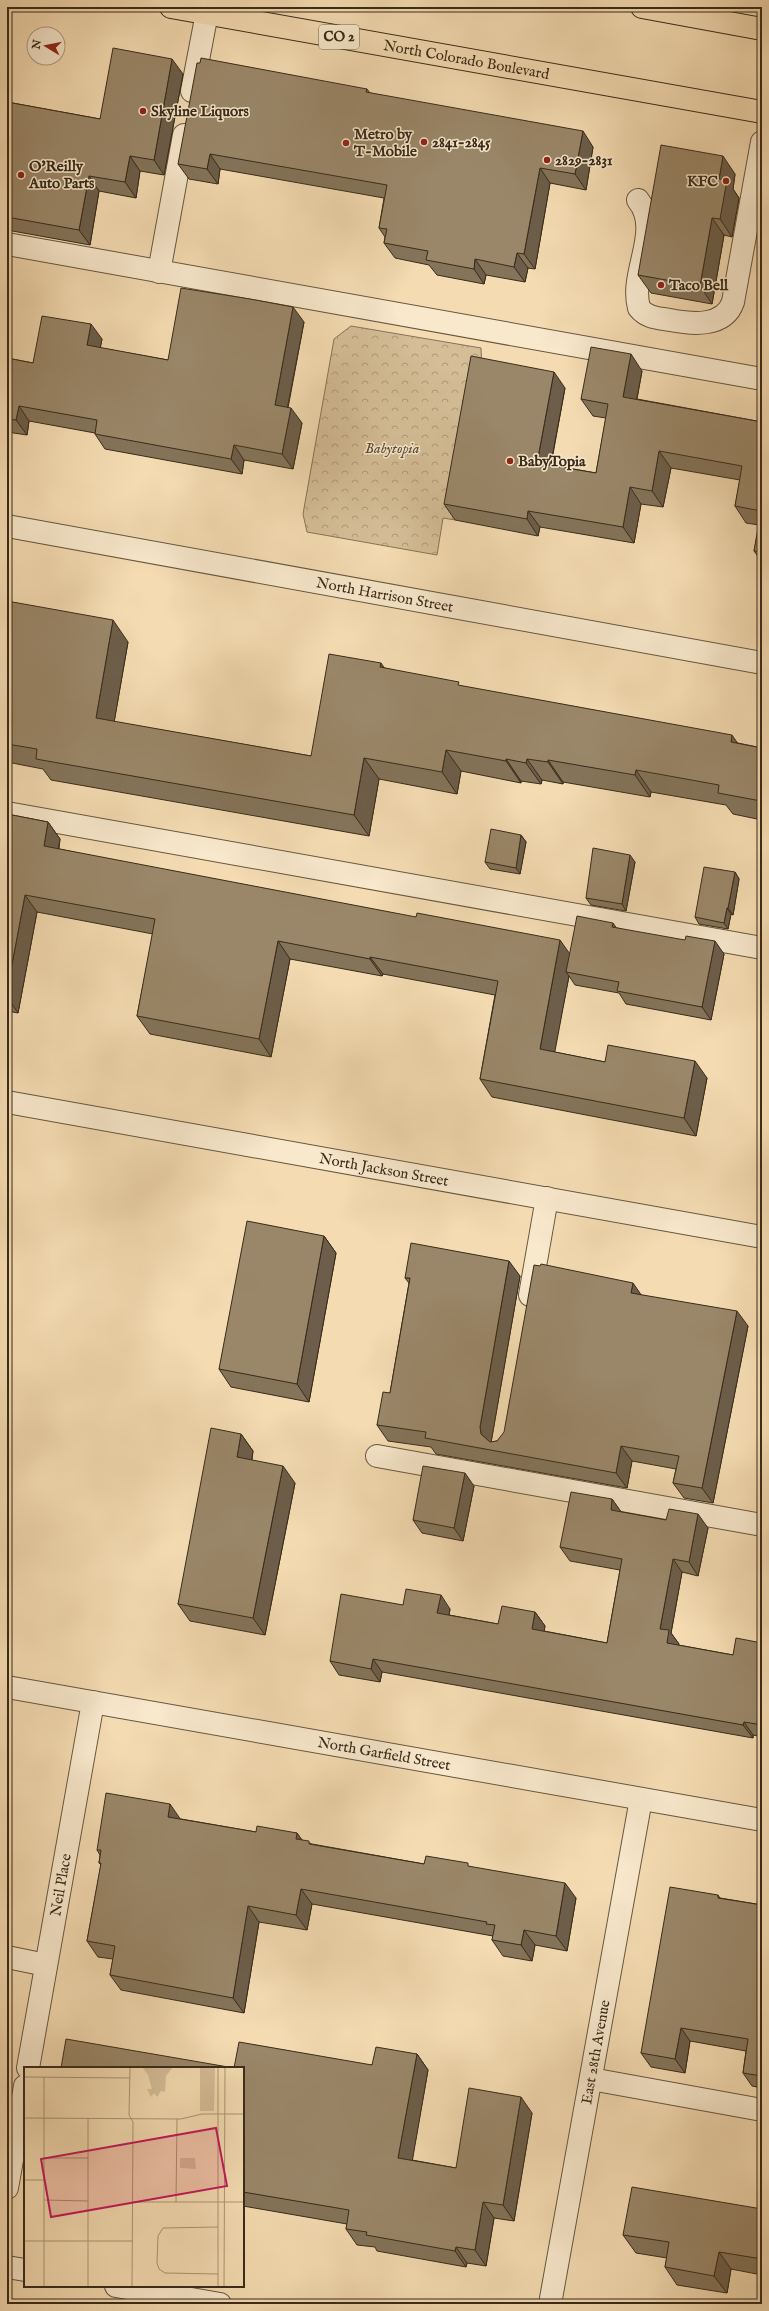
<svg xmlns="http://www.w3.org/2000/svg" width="769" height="2311" viewBox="0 0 769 2311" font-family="'IM FELL English',serif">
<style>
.park{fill:url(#park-crowns);stroke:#867458}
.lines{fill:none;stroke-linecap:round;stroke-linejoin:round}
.service-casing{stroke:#685740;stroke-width:24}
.minor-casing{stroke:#685740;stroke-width:24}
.primary-casing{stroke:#392b1a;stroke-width:24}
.service{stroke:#f8e8cc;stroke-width:22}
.minor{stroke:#f8e8cc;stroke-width:22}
.primary{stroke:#f4dbb1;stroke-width:22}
.wall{fill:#84745a;stroke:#392b1a}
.shaded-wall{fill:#6c5e4a;stroke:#392b1a}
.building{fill:#9a8769;stroke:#392b1a}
.poi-dot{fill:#8f2418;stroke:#f8e8cc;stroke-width:1.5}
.labels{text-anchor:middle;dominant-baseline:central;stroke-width:3;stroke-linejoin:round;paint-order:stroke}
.shield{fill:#f8e8cc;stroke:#72644f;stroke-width:1}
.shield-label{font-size:14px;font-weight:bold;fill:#392b1a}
.street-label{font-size:15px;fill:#392b1a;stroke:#f8e8cc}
.poi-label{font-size:15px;font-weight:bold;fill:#392b1a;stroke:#f8e8cc;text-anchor:start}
.park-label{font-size:15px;font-style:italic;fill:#584833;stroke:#f8e8cc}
.inset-road{fill:none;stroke:#a99575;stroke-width:1}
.view{fill:#c2185b;fill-opacity:0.15;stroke:#c2185b;stroke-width:2}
.inset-edge{fill:none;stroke:#392b1a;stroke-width:2}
</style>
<defs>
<pattern id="park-crowns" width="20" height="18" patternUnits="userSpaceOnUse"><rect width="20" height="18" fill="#d4bd97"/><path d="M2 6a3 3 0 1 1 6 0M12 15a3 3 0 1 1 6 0" fill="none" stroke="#ad9a7a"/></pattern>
</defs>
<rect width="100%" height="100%" fill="#f4dbb1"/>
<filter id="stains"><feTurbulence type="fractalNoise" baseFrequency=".005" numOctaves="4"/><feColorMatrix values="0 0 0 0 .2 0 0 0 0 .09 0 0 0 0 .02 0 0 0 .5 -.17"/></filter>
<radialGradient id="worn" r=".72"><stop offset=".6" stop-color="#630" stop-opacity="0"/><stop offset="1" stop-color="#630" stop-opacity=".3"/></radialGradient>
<path class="park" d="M 351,326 L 481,348 L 482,373 L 455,520 L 443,518 L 437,555 L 307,532 L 303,514 L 334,339 Z"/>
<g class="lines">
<g class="service-casing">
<g id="service">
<path d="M 192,91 L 207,13"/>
<path d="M 638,200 C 663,231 629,272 639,308 C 647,318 658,318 670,320 C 691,324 724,328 733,302 L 762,142"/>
<path d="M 7,244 L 762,379"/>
<path d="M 159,272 L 184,135"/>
<path d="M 7,813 L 762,948"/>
<path d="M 530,1295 L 547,1198"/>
<path d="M 377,1456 L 762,1525"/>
<path d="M 7,1957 L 46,1965"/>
<path d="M 591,2079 L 762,2110"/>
</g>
</g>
<g class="minor-casing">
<g id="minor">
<path id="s1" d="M 7,526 L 762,663"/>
<path id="s2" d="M 7,1102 L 762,1237"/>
<path id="s3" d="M 7,1687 L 762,1820"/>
<path id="s4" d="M 28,2068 L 93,1702"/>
<path d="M 7,2188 L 25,2086"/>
<path d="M 7,2267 L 25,2270"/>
<path d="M 116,2286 L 220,2304"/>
<path id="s5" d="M 550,2304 L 641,1799"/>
</g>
</g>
<g class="primary-casing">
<g id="primary">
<path id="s6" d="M 171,7 L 762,112"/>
<path d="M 642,7 L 762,29"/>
</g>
</g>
<use href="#service" class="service"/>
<use href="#minor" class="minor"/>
<use href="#primary" class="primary"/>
</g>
<g class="wall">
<path d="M 183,74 L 164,175 L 140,171 L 136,198 L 99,191 L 90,245 L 7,230 L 7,102 L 100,119 Z"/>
<path d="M 367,89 L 370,93 L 593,147 L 586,190 L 550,183 L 535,269 L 528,268 L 525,282 L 486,275 L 484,284 L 437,275 L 429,265 L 395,258 L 384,243 L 385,237 L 379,228 L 384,198 L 220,169 L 218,184 L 189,179 L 178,164 Z"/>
<path d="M 735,174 L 733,189 L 739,198 L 732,237 L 724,235 L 712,304 L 651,293 L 638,275 Z"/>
<path d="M 304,322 L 288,408 L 302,423 L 293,469 L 244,460 L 242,474 L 105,449 L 95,434 L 95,433 L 29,421 L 27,435 L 7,432 L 7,358 L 33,363 L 102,339 L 100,348 L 168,360 Z"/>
<path d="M 642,371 L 637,399 L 762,422 L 762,562 L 754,551 L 759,525 L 746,523 L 735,506 L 740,480 L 671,468 L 663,507 L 641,504 L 634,543 L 540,527 L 538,536 L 455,520 L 444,504 L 565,388 L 551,465 L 596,473 L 606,418 L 593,416 L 581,399 Z"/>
<path d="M 7,601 L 128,642 L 114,722 L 311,756 L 384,668 L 461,686 L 762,748 L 762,820 L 733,814 L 726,805 L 651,792 L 650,797 L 563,782 L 563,784 L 542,780 L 541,784 L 521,781 L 521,783 L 461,771 L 457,794 L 379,779 L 369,836 L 51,780 L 43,769 L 7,762 Z"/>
<path d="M 7,814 L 48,822 L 60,839 L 59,849 L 570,954 L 617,928 L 724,954 L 711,1020 L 626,1004 L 619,993 L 575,985 L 569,976 L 554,1052 L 605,1062 L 707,1078 L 696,1136 L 492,1097 L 480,1079 L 495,995 L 383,974 L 382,976 L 290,959 L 271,1057 L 150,1034 L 137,1016 L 153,934 L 37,912 L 18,1013 L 7,1011 Z"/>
<path d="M 521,835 L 526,842 L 520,874 L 490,869 L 485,862 Z"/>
<path d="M 635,862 L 626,911 L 591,905 L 586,898 Z"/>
<path d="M 735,872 L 739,879 L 733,915 L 731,914 L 728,929 L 699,924 L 695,917 Z"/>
<path d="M 324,1236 L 336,1253 L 309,1402 L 231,1387 L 219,1369 Z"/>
<path d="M 520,1276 L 491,1442 L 497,1441 L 641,1295 L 748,1326 L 713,1503 L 684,1498 L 673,1483 L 676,1469 L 632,1461 L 627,1488 L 436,1454 L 431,1447 L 388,1441 L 377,1425 L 390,1393 L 409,1283 L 405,1278 Z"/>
<path d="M 241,1434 L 253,1451 L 252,1460 L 295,1483 L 265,1635 L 190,1621 L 178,1604 Z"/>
<path d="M 474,1486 L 463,1541 L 422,1533 L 413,1520 Z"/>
<path d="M 612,1499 L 621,1512 L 708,1528 L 698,1576 L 682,1572 L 671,1633 L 679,1644 L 678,1645 L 733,1655 L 762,1643 L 762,1737 L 753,1735 L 753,1738 L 382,1672 L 380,1682 L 339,1675 L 330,1661 L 403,1605 L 450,1609 L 449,1615 L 498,1624 L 535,1612 L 545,1626 L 544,1631 L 607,1643 L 620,1570 L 570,1561 L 560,1547 Z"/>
<path d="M 181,1819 L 256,1832 L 297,1833 L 302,1840 L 312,1844 L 424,1864 L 470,1867 L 576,1898 L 567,1951 L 535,1945 L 532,1961 L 503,1956 L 492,1940 L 493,1936 L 312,1904 L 307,1930 L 259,1922 L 244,2013 L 121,1990 L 110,1975 L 113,1959 L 98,1957 L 87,1941 L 101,1865 L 99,1863 L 100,1855 L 97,1850 Z"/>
<path d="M 718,1895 L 720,1898 L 762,1905 L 762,2088 L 752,2086 L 743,2073 L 746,2051 L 690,2041 L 685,2073 L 651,2067 L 641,2053 Z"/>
<path d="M 417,2054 L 428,2070 L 412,2160 L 456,2168 L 532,2113 L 514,2221 L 494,2218 L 486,2266 L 467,2263 L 466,2267 L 377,2251 L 375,2247 L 357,2245 L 346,2229 L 347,2224 L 243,2206 L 243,2068 L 234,2068 L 372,2065 Z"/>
<path d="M 762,2209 L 762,2275 L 731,2269 L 727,2293 L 677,2285 L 665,2267 L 667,2258 L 636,2253 L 623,2235 Z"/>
</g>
<g class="shaded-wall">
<path d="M 172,59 L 183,74 L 164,175 L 154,160 Z"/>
<path d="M 583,131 L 593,147 L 586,190 L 575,174 Z"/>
<path d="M 210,154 L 220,169 L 218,184 L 207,169 Z"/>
<path d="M 130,156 L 140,171 L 136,198 L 125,182 Z"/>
<path d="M 723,156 L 735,174 L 733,189 L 739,198 L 732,237 L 720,219 L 719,179 Z"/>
<path d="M 540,168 L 550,183 L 535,269 L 524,254 Z"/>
<path d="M 89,176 L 99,191 L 90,245 L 79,230 Z"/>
<path d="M 712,218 L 724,235 L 712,304 L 700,286 Z"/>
<path d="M 517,253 L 528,268 L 525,282 L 514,267 Z"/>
<path d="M 475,259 L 486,275 L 484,284 L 474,269 Z"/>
<path d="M 293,307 L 304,322 L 285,420 L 275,405 Z"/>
<path d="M 91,324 L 102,339 L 98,360 L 87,345 Z"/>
<path d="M 631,354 L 642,371 L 634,413 L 623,397 Z"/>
<path d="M 554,372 L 565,388 L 548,479 L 537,463 Z"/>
<path d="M 19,406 L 29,421 L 27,435 L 16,420 Z"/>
<path d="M 291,408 L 302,423 L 293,469 L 282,454 Z"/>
<path d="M 234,445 L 244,460 L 242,474 L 231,459 Z"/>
<path d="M 659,451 L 671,468 L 663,507 L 652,491 Z"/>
<path d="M 630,487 L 641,504 L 634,543 L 623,527 Z"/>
<path d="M 528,511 L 540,527 L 538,536 L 527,519 Z"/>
<path d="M 113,620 L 128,642 L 111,740 L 96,718 Z"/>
<path d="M 381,663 L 396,685 L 380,667 Z"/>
<path d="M 732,735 L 747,757 L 731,742 Z"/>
<path d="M 446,750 L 461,771 L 457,794 L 442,772 Z"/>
<path d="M 364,758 L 379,779 L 369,836 L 354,815 Z"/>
<path d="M 506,759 L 521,781 L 521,783 L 506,761 Z"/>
<path d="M 527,759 L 542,780 L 541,784 L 526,763 Z"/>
<path d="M 548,760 L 563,782 L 563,784 L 548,762 Z"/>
<path d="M 636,770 L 651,792 L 650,797 L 635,775 Z"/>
<path d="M 48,822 L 60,839 L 56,863 L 44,846 Z"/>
<path d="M 521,835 L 526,842 L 520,874 L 516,868 Z"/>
<path d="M 630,855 L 635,862 L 626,911 L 622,904 Z"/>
<path d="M 735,872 L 739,879 L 733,915 L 728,908 Z"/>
<path d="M 25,895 L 37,912 L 18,1013 L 7,997 L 7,991 Z"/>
<path d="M 727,908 L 731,914 L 728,929 L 724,923 Z"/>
<path d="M 613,923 L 622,936 L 612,927 Z"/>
<path d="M 560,940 L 572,957 L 566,972 L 569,976 L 552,1067 L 540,1049 Z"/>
<path d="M 278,941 L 290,959 L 271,1057 L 259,1039 Z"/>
<path d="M 715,941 L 724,954 L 711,1020 L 702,1007 Z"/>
<path d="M 370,957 L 383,974 L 382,976 L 370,959 Z"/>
<path d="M 695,1061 L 707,1078 L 696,1136 L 684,1118 Z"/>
<path d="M 324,1236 L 336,1253 L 309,1402 L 297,1384 Z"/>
<path d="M 509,1261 L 520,1276 L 491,1443 L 481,1434 L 480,1427 Z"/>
<path d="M 633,1283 L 644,1299 L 631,1293 Z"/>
<path d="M 737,1311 L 748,1326 L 713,1503 L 702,1488 Z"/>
<path d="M 241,1434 L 253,1451 L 249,1474 L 237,1457 Z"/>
<path d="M 621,1446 L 632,1461 L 627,1488 L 616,1473 Z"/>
<path d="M 283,1466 L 295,1483 L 265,1635 L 253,1618 Z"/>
<path d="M 465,1473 L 474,1486 L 463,1541 L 454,1528 Z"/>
<path d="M 612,1499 L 622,1513 L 611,1510 Z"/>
<path d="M 698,1514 L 708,1528 L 698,1576 L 689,1562 Z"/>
<path d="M 673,1559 L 682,1572 L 671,1633 L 679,1644 L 676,1656 L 667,1643 L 660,1629 Z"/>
<path d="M 441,1595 L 450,1609 L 447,1627 L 437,1613 Z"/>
<path d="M 535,1612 L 545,1626 L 542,1643 L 532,1629 Z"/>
<path d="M 373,1659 L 382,1672 L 380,1682 L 371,1669 Z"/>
<path d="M 744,1722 L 753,1735 L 753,1738 L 743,1725 Z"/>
<path d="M 170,1804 L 181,1820 L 168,1817 Z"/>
<path d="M 297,1833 L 308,1849 L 296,1839 Z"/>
<path d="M 565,1883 L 576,1898 L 567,1951 L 556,1936 Z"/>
<path d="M 301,1889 L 312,1904 L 307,1930 L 296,1915 Z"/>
<path d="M 248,1906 L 259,1922 L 244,2013 L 233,1998 Z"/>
<path d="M 524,1930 L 535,1945 L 532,1961 L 521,1945 Z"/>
<path d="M 681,2028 L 690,2041 L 685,2073 L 675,2059 Z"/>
<path d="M 417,2054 L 428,2070 L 410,2174 L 398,2158 Z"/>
<path d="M 521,2097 L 532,2113 L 514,2221 L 503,2205 Z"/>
<path d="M 483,2202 L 494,2218 L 486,2266 L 475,2250 Z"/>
<path d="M 456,2247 L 467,2263 L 466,2267 L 455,2251 Z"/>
<path d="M 719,2252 L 731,2269 L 727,2293 L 714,2276 Z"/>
</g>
<g class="building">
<path d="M 113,48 L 172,59 L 154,160 L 130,156 L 125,182 L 89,176 L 79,230 L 7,217 L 7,102 L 100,119 Z"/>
<path d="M 201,58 L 367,89 L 366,92 L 583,131 L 575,174 L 540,168 L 524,254 L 517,253 L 514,267 L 475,259 L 474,269 L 426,260 L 428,251 L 384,243 L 387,229 L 379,228 L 387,185 L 210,154 L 207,169 L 178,164 L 197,63 L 200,63 Z"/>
<path d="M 661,145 L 723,156 L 719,179 L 727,180 L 720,219 L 712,218 L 700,286 L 638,275 Z"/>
<path d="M 181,288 L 250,299 L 293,307 L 275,405 L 291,408 L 282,454 L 234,445 L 231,459 L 95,434 L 97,420 L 19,406 L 16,420 L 7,419 L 7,358 L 33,363 L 42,316 L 91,324 L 87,345 L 168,360 Z"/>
<path d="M 591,347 L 631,354 L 623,397 L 762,422 L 762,552 L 754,551 L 761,511 L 735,506 L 742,466 L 659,451 L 652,491 L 630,487 L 623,527 L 528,511 L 527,519 L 444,504 L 471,356 L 554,372 L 537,463 L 596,473 L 608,404 L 581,399 Z"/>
<path d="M 7,601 L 113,620 L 96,718 L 311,756 L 329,654 L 381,663 L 380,667 L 459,682 L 458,685 L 732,735 L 731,742 L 762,748 L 762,797 L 761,801 L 718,793 L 719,785 L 636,770 L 635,775 L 548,760 L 548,762 L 527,759 L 526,763 L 506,759 L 506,761 L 446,750 L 442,772 L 364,758 L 354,815 L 36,759 L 37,749 L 7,744 Z"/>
<path d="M 7,814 L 48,822 L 44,846 L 416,917 L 417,913 L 560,940 L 540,1049 L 605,1062 L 608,1045 L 695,1061 L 684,1118 L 480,1079 L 498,981 L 370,957 L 370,959 L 278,941 L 259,1039 L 137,1016 L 155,919 L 25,895 L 7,991 Z"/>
<path d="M 491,829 L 521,835 L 516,868 L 485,862 Z"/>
<path d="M 593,848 L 630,855 L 622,904 L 586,898 Z"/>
<path d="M 704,867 L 735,872 L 728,908 L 727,908 L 724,923 L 695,917 Z"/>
<path d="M 577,916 L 613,923 L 612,927 L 685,940 L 686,936 L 715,941 L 702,1007 L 617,991 L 619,982 L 566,972 Z"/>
<path d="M 247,1221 L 324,1236 L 297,1384 L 219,1369 Z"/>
<path d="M 411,1243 L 509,1261 L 480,1427 L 481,1434 L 490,1442 L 497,1441 L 504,1432 L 534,1265 L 540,1266 L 541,1264 L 633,1283 L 631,1293 L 737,1311 L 702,1488 L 673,1483 L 679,1456 L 621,1446 L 616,1473 L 425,1438 L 426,1432 L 377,1425 L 383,1392 L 390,1393 L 410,1278 L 405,1278 Z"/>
<path d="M 211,1428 L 241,1434 L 237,1457 L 283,1466 L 253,1618 L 178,1604 Z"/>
<path d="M 423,1466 L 465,1473 L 454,1528 L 413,1520 Z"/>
<path d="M 571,1492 L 612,1499 L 611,1510 L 666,1520 L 669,1509 L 698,1514 L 689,1562 L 673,1559 L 660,1629 L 669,1630 L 667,1643 L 733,1655 L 736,1638 L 762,1643 L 762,1725 L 744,1722 L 743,1725 L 373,1659 L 371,1669 L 330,1661 L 341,1594 L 403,1605 L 406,1589 L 441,1595 L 437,1613 L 498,1624 L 502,1606 L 535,1612 L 532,1629 L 607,1643 L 622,1559 L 560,1547 Z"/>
<path d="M 106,1793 L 170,1804 L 168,1817 L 256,1832 L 257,1826 L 297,1833 L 296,1839 L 309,1841 L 309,1844 L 424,1864 L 426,1856 L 468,1863 L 468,1866 L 565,1883 L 556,1936 L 524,1930 L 521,1945 L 492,1940 L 495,1925 L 486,1924 L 487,1922 L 301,1889 L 296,1915 L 248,1906 L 233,1998 L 110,1975 L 115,1946 L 87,1941 L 101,1863 L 99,1863 L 101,1850 L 97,1850 Z"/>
<path d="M 670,1887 L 718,1895 L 718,1898 L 762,1905 L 762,2076 L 743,2073 L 748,2039 L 681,2028 L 675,2059 L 641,2053 Z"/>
<path d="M 66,2039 L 234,2068 L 239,2042 L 372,2065 L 376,2047 L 417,2054 L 398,2158 L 456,2168 L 469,2088 L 521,2097 L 503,2205 L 483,2202 L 475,2250 L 456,2247 L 455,2251 L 366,2235 L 367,2232 L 346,2229 L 349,2210 L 243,2192 L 243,2068 L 61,2068 Z"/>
<path d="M 632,2187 L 762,2209 L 762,2259 L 719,2252 L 714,2276 L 665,2267 L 669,2242 L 623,2235 Z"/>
</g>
<g class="poi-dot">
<circle cx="143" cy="111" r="4"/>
<circle cx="424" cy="142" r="4"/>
<circle cx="346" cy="143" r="4"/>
<circle cx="547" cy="160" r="4"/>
<circle cx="21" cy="175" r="4"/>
<circle cx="726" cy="181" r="4"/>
<circle cx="661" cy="285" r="4"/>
<circle cx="510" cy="461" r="4"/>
</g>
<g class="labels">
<rect class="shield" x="319" y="25" width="40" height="24" rx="3"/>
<g class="shield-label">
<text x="339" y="37">CO 2</text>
</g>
<g class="street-label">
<text stroke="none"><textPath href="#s6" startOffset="300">North Colorado Boulevard</textPath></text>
<text stroke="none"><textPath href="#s1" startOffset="384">North Harrison Street</textPath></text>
<text stroke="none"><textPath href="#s2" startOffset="383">North Jackson Street</textPath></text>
<text stroke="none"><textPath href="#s3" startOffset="383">North Garfield Street</textPath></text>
<text stroke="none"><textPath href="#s4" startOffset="186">Neil Place</textPath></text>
<text stroke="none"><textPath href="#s5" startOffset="256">East 28th Avenue</textPath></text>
</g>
<g class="poi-label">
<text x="151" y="111">Skyline Liquors</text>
<text x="354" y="134">Metro by<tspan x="354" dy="17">T-Mobile</tspan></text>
<text x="432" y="142">2841-2845</text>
<text x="555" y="160">2829-2831</text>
<text x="29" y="166">O'Reilly<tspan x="29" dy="17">Auto Parts</tspan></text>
<text x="718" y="181" text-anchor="end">KFC</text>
<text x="669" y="285">Taco Bell</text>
<text x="518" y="461">BabyTopia</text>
</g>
<g class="park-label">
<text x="392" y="448">Babytopia</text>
</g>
</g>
<g transform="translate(24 2067)">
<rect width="220" height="220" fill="#f4dbb1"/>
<path d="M 118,0 L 149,0 L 142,9 L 141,25 L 137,24 L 133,30 L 130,26 L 127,30 L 123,22 L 128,22 L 124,8 ZM 176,0 L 191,0 L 190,44 L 176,44 ZM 156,91 L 171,91 L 172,102 L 156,101 Z" fill="#d4bd97"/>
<path class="inset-road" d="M 106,0 L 105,48 L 109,55 L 108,220M 0,10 L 106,11M 20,10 L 20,220M 0,51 L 157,52 L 178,47 L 220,47M 64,52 L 64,220M 20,91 L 64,91M 0,113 L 20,113M 20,133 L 64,134M 109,135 L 220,135M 152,135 L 153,52M 0,174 L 109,174M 194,207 L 141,206 L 135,202 L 133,196 L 134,169 L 139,161 L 194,160M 194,220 L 194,0M 200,220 L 201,0"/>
<path class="view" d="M 192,61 L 203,119 L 27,150 L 17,92 Z"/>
<rect width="220" height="220" class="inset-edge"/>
</g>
<rect width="769" height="2311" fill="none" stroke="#f4dbb1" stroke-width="24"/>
<rect x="8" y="8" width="753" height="2295" fill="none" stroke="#392b1a" stroke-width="2"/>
<rect x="12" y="12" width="745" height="2287" fill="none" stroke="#392b1a"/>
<g transform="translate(46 46) rotate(280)"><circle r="19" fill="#f8e8cc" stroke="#ac9c85"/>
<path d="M0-3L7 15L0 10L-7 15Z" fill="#8f2418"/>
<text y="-6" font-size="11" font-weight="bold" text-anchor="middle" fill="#392b1a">N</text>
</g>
<rect width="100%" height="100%" filter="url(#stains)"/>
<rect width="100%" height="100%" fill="url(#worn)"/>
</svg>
